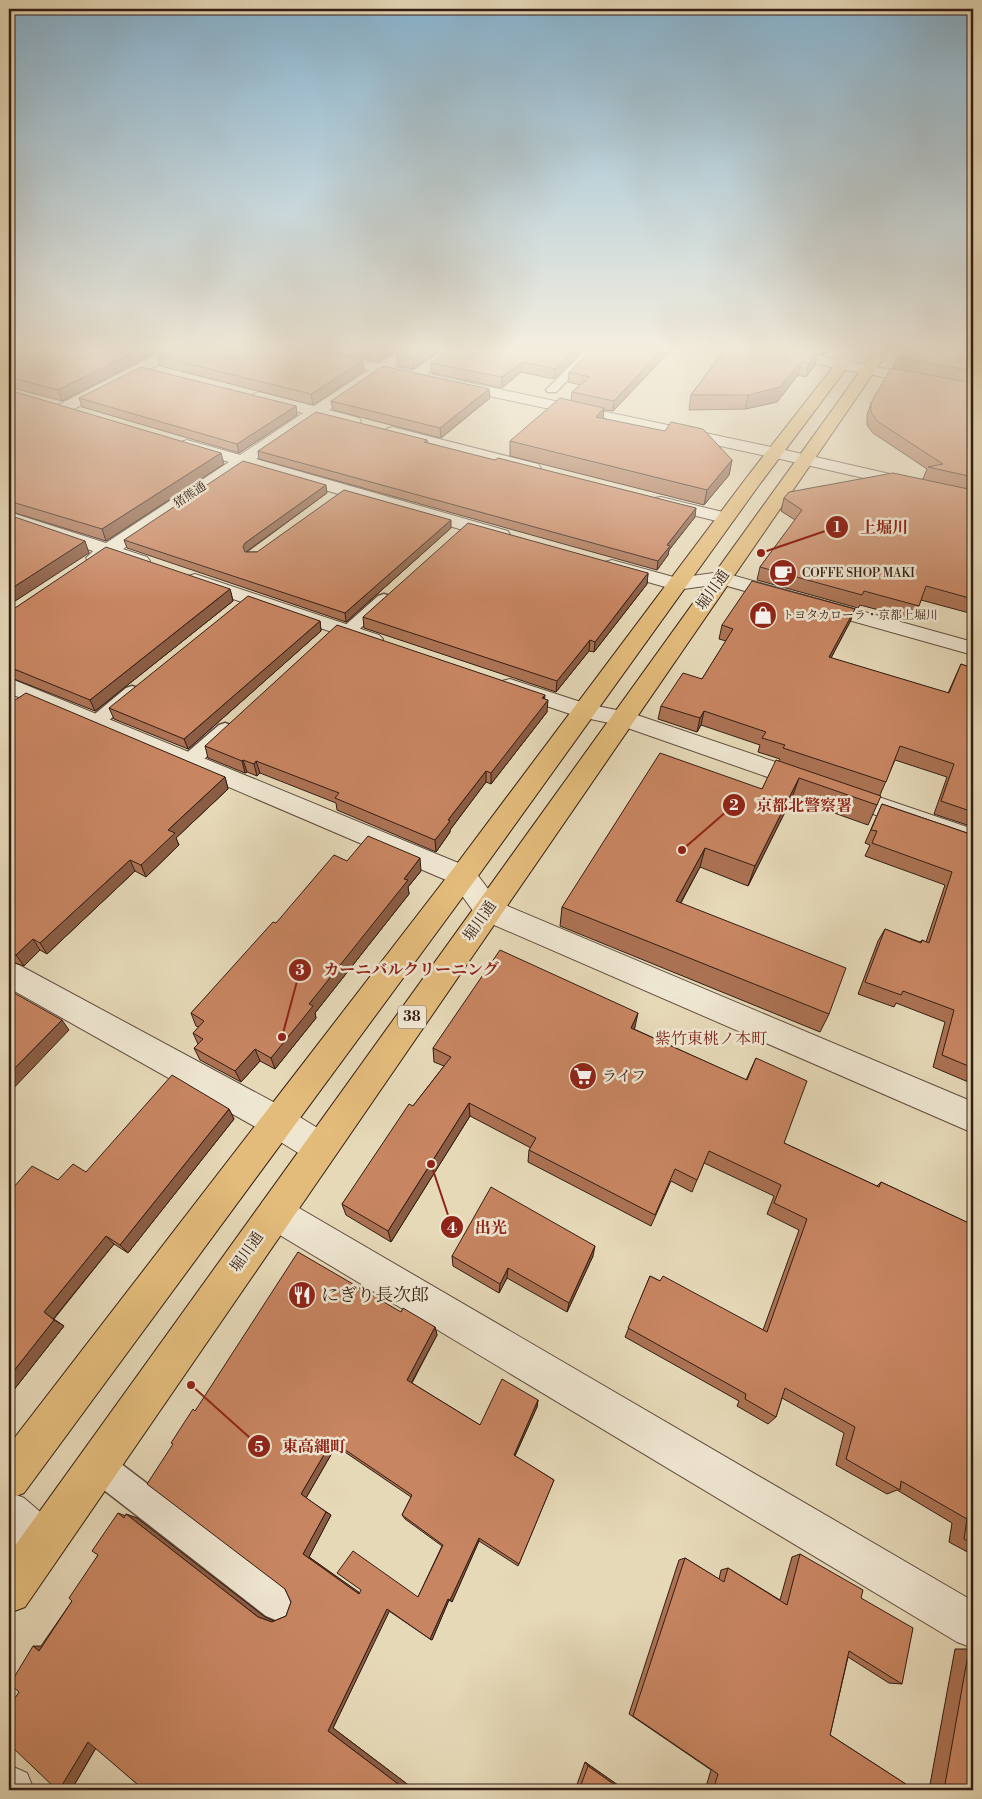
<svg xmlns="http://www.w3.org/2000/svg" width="982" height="1799" viewBox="0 0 982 1799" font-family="'Libre Bodoni','Noto Serif JP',serif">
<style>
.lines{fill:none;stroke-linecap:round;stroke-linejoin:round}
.service-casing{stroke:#604c3d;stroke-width:3}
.minor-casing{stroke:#604c3d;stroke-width:2}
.tertiary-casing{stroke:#604c3d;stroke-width:2}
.primary-casing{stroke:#341d14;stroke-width:2}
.service{fill:#efe6d1;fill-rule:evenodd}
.minor{fill:#efe6d1;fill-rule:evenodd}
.tertiary{fill:#efe6d1;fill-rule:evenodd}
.primary{fill:#e3bc7c;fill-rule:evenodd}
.wall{fill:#ab7253;stroke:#341d14;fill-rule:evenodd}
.shaded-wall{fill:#8b5d44;stroke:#341d14}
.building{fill:#c78561;stroke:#341d14;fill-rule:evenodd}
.labels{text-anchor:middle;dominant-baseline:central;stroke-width:5;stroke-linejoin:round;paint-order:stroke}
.far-street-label{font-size:12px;fill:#341d14;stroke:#efe6d1}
.far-poi-label{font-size:12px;fill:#341d14;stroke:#efe6d1;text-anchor:start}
.shield{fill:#efe6d1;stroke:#6c594d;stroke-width:1}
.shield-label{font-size:14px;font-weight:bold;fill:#341d14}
.street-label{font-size:15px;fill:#341d14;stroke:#efe6d1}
.poi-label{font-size:15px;fill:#341d14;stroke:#efe6d1;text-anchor:start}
.neighbourhood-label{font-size:16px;fill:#7a1f14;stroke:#efe6d1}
.near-poi-label{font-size:18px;fill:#341d14;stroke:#efe6d1;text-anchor:start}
.leader{fill:none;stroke:#8f2418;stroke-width:2}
.callout-dot{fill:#8f2418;stroke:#efe6d1;stroke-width:2}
.mark-label{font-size:15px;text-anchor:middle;font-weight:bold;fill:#fff}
.callout-label{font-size:16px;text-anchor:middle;font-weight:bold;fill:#8f2418;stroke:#efe6d1;stroke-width:5;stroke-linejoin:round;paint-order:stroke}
</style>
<rect width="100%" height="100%" fill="#e6d9b8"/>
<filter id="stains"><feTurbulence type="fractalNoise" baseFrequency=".004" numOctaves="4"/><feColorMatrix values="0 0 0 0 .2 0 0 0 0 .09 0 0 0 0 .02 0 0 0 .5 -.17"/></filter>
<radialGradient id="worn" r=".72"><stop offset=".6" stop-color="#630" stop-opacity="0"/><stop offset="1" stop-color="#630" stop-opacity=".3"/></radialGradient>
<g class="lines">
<g class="service-casing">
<g id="service">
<path d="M 571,349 L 591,349 L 596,352 L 556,392 L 548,392 L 546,390 L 582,354 L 572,351 Z"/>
<path d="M 384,594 L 390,596 L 392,599 L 390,602 L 354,634 L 342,634 L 340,631 L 342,628 L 378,596 Z"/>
<path d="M 132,686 L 138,688 L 141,692 L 138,696 L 102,726 L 96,728 L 90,726 L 87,722 L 90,718 L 126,688 Z"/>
<path d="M 225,723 L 231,725 L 234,729 L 231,733 L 197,766 L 190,767 L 183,766 L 181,761 L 183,756 L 219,725 Z"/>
<path d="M 97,1449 L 108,1454 L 290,1592 L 295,1604 L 290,1616 L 278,1621 L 266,1616 L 86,1476 L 81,1465 L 86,1454 Z"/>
</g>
</g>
<g class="minor-casing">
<g id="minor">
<path d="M 167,349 L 185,349 L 183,352 L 70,411 L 58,411 L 56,408 L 58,405 Z"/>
<path d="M 445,349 L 461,349 L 420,379 L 410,379 L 408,376 L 410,373 Z"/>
<path d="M 755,349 L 784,349 L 973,386 L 973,395 L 762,353 L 757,352 Z"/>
<path d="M 397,354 L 402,355 L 404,358 L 402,361 L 329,410 L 359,418 L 361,421 L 359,424 L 353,426 L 319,417 L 256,459 L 508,531 L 510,535 L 508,539 L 501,541 L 494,539 L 245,467 L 123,549 L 147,557 L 150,561 L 147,565 L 140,567 L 110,557 L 96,564 L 89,562 L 86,558 L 93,551 L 9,523 L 9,512 L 106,543 L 229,462 L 181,448 L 179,445 L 181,442 L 187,440 L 240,455 L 303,413 L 254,400 L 251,397 L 254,394 L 259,392 L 314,406 L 392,355 Z"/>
<path d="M 392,427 L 538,464 L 541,468 L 538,472 L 532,473 L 386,435 L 384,432 L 386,429 Z"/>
<path d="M 661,497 L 731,514 L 734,518 L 731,522 L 725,523 L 655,506 L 652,502 L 655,498 Z"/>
<path d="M 612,560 L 677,578 L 721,572 L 728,574 L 973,642 L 973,655 L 720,584 L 676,590 L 669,588 L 605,570 L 602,566 L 605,562 Z"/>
<path d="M 195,574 L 379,635 L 383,639 L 379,643 L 372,645 L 365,643 L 188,584 L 185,580 L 188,576 Z"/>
<path d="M 9,678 L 473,869 L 498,902 L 973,1102 L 973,1133 L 478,918 L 453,883 L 9,693 Z"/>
<path d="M 510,679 L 587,704 L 631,713 L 973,829 L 973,849 L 619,725 L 576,716 L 502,691 L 499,686 L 502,681 Z"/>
<path d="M 9,962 L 19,965 L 290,1111 L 332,1137 L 337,1148 L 332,1159 L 320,1164 L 308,1159 L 266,1133 L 9,988 Z"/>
<path d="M 275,1196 L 287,1201 L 973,1601 L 973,1648 L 957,1642 L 263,1225 L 257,1213 L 263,1201 Z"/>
<path d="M 9,1492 L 24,1498 L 58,1527 L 65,1542 L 58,1557 L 43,1564 L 28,1557 L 9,1541 Z"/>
<path d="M 9,1765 L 27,1773 L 34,1790 L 9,1790 Z"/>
</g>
</g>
<g class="tertiary-casing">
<path id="tertiary" d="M 283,349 L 310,349 L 776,448 L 973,493 L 973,503 L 776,458 L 290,353 L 285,352 Z"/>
</g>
<g class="primary-casing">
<g id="primary">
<path d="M 847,349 L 861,349 L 759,485 L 473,883 L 24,1493 L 9,1499 L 9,1445 L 453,869 L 747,477 Z"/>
<path d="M 876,349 L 890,349 L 25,1607 L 9,1613 L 9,1554 Z"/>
</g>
</g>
<use href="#service" class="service"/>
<use href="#minor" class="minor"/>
<use href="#tertiary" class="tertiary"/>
<use href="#primary" class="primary"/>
</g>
<g class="wall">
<path d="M 9,349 L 163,349 L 62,401 L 9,387 Z"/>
<path d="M 319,349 L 442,349 L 413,369 L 398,366 L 397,356 L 400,353 L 391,353 L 379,362 Z"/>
<path d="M 450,349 L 579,349 L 578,355 L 554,379 L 521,372 L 502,388 L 432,373 L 431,363 Z"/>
<path d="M 672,349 L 613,411 L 604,410 L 603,418 L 732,460 L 729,475 L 704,505 L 510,456 L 510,441 L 571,401 L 572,392 L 580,385 L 568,382 L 569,372 Z"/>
<path d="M 725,349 L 830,349 L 826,353 L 823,355 L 818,354 L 815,365 L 806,377 L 798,375 L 777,402 L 745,409 L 689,410 L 691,395 Z"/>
<path d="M 973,349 L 973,614 L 921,600 L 913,619 L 860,605 L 858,608 L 757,580 L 760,567 L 795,520 L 781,511 L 784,498 L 923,479 L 927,469 L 873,433 L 867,425 L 867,415 L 871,403 L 893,368 L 897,357 Z"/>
<path d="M 157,356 L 364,371 L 313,405 L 160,366 Z"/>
<path d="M 9,390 L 224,464 L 106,541 L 9,511 Z"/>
<path d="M 79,398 L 296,406 L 297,415 L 239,453 L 82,407 Z"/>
<path d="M 490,398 L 441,438 L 333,410 L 331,401 Z"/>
<path d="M 427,440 L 428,443 L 695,517 L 669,550 L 668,555 L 657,570 L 259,459 L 258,451 Z"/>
<path d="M 327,493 L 247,552 L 257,552 L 451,528 L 346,622 L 127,548 L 124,540 Z"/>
<path d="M 648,573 L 647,584 L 594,652 L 589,651 L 556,692 L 364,628 L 363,617 Z"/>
<path d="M 230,589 L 233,601 L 95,711 L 9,677 L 9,610 Z"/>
<path d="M 855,609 L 850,622 L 831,658 L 948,693 L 961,664 L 969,667 L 972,661 L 973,661 L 973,827 L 934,814 L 947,777 L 895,760 L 880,795 L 877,805 L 868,825 L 792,798 L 748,886 L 700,867 L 681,903 L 829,1014 L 820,1032 L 560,926 L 562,907 L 762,789 L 779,761 L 780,759 L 758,752 L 760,745 L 701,725 L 697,732 L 658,719 L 661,706 L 702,679 L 726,641 L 719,639 L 722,625 Z"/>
<path d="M 320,621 L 321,631 L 188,749 L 114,719 L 109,708 Z"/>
<path d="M 544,699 L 547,712 L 491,784 L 486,782 L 450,830 L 450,832 L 436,852 L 337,810 L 336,803 L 260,773 L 257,776 L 247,772 L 245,773 L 208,758 L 205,746 Z"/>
<path d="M 9,703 L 225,777 L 228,789 L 176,838 L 179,845 L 146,877 L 135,871 L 47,954 L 40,950 L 24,966 L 9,961 Z"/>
<path d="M 882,804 L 973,835 L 973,1084 L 933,1067 L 945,1022 L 896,1003 L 894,1007 L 858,994 L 878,941 L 885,929 L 920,942 L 922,940 L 926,942 L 945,885 L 865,856 L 870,845 L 865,843 Z"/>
<path d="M 347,861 L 421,871 L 408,887 L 409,894 L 315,1013 L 316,1018 L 275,1069 L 260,1061 L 241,1082 L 200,1060 L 194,1048 L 198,1044 L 193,1033 L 199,1027 L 196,1026 L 191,1013 L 276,923 Z"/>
<path d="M 635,1027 L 634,1029 L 746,1080 L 756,1058 L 784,1143 L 877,1186 L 881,1182 L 973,1225 L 973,1555 L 949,1542 L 952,1523 L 897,1490 L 887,1494 L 836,1465 L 844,1433 L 782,1398 L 776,1417 L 768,1424 L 737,1406 L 739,1401 L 625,1337 L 650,1276 L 660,1281 L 763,1330 L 799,1230 L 767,1214 L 774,1196 L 704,1163 L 692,1192 L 671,1181 L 651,1226 L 528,1162 L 529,1150 L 531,1148 L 470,1116 L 391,1242 L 346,1215 L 342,1204 L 413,1106 L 444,1066 L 434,1062 L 433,1048 Z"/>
<path d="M 229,1109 L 234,1119 L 128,1253 L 114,1244 L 54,1319 L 64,1326 L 9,1396 L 13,1188 L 58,1180 L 86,1172 Z"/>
<path d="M 452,1256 L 593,1256 L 567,1312 L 507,1278 L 499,1293 L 453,1266 Z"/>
<path d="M 401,1312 L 435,1327 L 437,1335 L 412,1383 L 480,1425 L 538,1400 L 537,1407 L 515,1456 L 554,1480 L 518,1566 L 479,1541 L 452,1602 L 449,1600 L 432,1640 L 430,1639 L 389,1611 L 333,1728 L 415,1790 L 144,1790 L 96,1748 L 73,1787 L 63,1790 L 57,1790 L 19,1692 L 41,1646 L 72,1601 L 98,1555 L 118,1513 L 126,1516 L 126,1514 L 137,1518 L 265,1617 L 274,1621 L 286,1616 L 291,1602 L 285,1589 L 195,1411 ZM 336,1446 L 411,1497 L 402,1515 L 405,1519 L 442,1546 L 418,1597 L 359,1593 L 309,1557 L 331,1515 L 306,1498 Z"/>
<path d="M 800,1554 L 861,1598 L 902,1684 L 889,1683 L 848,1657 L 830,1735 L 915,1790 L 705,1790 L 711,1770 L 629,1714 L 679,1560 L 685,1558 L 719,1579 L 721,1570 L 728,1568 L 780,1600 L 792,1557 Z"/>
<path d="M 955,1649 L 969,1649 L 973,1790 L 929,1790 Z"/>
<path d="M 585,1762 L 625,1790 L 575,1790 Z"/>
</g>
<g class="shaded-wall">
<path d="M 140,349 L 163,349 L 62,401 L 58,390 Z"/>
<path d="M 381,349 L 391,349 L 391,353 L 379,362 L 378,351 Z"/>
<path d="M 426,349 L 442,349 L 413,369 L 412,359 Z"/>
<path d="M 575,349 L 579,349 L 578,355 L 554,379 L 555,369 Z"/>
<path d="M 663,349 L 672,349 L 613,411 L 614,401 Z"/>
<path d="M 824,349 L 830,349 L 826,353 L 823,355 Z"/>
<path d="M 818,352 L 815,365 L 806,377 L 809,363 Z"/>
<path d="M 363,361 L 364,371 L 313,405 L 311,394 Z"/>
<path d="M 802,361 L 798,375 L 777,402 L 745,409 L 748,395 Z"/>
<path d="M 522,362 L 521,372 L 502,388 L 502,377 Z"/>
<path d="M 489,389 L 490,398 L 441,438 L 440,428 Z"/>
<path d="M 296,406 L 297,415 L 239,453 L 237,444 Z"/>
<path d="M 604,408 L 603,422 L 596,417 Z"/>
<path d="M 221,453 L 224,464 L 106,541 L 102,529 Z"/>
<path d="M 732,460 L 729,475 L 704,505 L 707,490 Z"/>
<path d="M 326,485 L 327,493 L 247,551 L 244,555 L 243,547 L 245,543 Z"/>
<path d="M 696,508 L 695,517 L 669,550 L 668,555 L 657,570 L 658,561 L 667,545 Z"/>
<path d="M 451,520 L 451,528 L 346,622 L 345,613 Z"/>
<path d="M 85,541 L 89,553 L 9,605 L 9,590 Z"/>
<path d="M 648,573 L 647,584 L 594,652 L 595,642 Z"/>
<path d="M 230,589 L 233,601 L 95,711 L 90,700 Z"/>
<path d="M 855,609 L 850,622 L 824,671 L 829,657 Z"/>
<path d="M 320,621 L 321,631 L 188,749 L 184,739 Z"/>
<path d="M 590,640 L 589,651 L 556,692 L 557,681 Z"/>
<path d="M 9,690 L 12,696 L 9,700 Z"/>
<path d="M 545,695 L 544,705 L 548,700 L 547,712 L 491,784 L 491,773 Z"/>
<path d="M 704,711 L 701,725 L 697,732 L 700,718 Z"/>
<path d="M 243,760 L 247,772 L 245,773 L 242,761 Z"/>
<path d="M 256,761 L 260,773 L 257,776 L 254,764 Z"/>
<path d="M 486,771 L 486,782 L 450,830 L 450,832 L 436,852 L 435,840 L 448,820 Z"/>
<path d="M 225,777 L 228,789 L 176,838 L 179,845 L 146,877 L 141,865 L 168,830 Z"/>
<path d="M 799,778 L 792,798 L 748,886 L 755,866 Z"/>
<path d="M 705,848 L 700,867 L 671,920 L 676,901 Z"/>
<path d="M 420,858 L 421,871 L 408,887 L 409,894 L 315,1013 L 316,1018 L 275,1069 L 271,1058 L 309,1004 Z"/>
<path d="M 130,860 L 135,871 L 47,954 L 40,943 Z"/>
<path d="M 33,939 L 40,950 L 24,966 L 16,955 Z"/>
<path d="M 638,1013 L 635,1027 L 628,1041 L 631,1028 Z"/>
<path d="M 62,1020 L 69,1030 L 9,1093 L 9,1074 Z"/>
<path d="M 255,1049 L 260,1061 L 241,1082 L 235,1071 Z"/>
<path d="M 469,1103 L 470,1116 L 391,1242 L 388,1231 Z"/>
<path d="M 229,1109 L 234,1119 L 128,1253 L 120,1245 Z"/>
<path d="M 106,1236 L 114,1244 L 53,1319 L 44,1312 Z"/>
<path d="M 595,1246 L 593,1256 L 567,1312 L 569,1303 Z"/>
<path d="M 508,1268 L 507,1278 L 499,1293 L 500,1284 Z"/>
<path d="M 54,1320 L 64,1326 L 9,1396 L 9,1377 Z"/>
<path d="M 435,1327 L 437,1335 L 409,1387 L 407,1380 Z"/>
<path d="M 538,1400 L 537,1407 L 513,1460 L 514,1455 Z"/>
<path d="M 332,1441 L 336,1446 L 306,1498 L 301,1494 Z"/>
<path d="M 326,1512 L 331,1515 L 309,1557 L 363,1595 L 359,1594 L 303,1554 Z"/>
<path d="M 126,1514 L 137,1518 L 265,1617 L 279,1623 L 272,1622 L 258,1617 Z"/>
<path d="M 479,1538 L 479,1541 L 452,1602 L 450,1600 Z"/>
<path d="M 448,1599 L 449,1600 L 432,1640 L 430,1639 Z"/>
<path d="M 387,1609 L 390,1610 L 333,1728 L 415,1790 L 406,1790 L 328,1731 Z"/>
<path d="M 33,1646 L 48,1646 L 39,1651 Z"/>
<path d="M 101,1739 L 73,1787 L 63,1790 L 59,1790 L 88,1742 Z"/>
<path d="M 585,1762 L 625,1790 L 622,1790 L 588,1766 Z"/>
</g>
<g class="building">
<path d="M 9,349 L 140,349 L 58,390 L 9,377 Z"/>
<path d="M 171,349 L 308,349 L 363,361 L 311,394 L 157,356 Z"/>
<path d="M 366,349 L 381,349 L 378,351 Z"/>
<path d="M 405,349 L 426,349 L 412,359 L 397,356 Z"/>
<path d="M 450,349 L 575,349 L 555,369 L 522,362 L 502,377 L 431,363 Z"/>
<path d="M 592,349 L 663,349 L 614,401 L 572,392 L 590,377 L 569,372 Z"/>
<path d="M 725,349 L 805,349 L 818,352 L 809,363 L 802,361 L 780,387 L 748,395 L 691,395 Z"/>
<path d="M 902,349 L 973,349 L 973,371 L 897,357 Z"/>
<path d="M 383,366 L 489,389 L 440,428 L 331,401 Z"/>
<path d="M 141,367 L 296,406 L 237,444 L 79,398 Z"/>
<path d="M 891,368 L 973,383 L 973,477 L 928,467 L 943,464 L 877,421 L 871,412 L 871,403 Z"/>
<path d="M 9,390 L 221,453 L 102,529 L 9,501 Z"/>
<path d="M 560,398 L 604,408 L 596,417 L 665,431 L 671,422 L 703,429 L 732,460 L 707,490 L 510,441 Z"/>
<path d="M 316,412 L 427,440 L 424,442 L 495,460 L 498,458 L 696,508 L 667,545 L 670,546 L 658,561 L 258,451 Z"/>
<path d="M 243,461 L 326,485 L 245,543 L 243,547 L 245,552 L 257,552 L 344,490 L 451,520 L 345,613 L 124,540 Z"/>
<path d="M 893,473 L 973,490 L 973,599 L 926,586 L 919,606 L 864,591 L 862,595 L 760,567 L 802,510 L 784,498 L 789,492 Z"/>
<path d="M 9,515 L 85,541 L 9,590 Z"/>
<path d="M 468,523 L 648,573 L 595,642 L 590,640 L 557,681 L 363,617 Z"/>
<path d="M 106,547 L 230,589 L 90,700 L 9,667 L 9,610 L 12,610 Z"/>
<path d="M 752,581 L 855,609 L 829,657 L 949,693 L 961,664 L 969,667 L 972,661 L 973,661 L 973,812 L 941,801 L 954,764 L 900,746 L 886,782 L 783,748 L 785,745 L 762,738 L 766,732 L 704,711 L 700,718 L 661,706 L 683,673 L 702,679 L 733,629 L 722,625 Z"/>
<path d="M 248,596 L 320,621 L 184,739 L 109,708 Z"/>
<path d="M 337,625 L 545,695 L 542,698 L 548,700 L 491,773 L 486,771 L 448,820 L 450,821 L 435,840 L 335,798 L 339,793 L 256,761 L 254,764 L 243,760 L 242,761 L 205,746 Z"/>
<path d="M 26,693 L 225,777 L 168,830 L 175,833 L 141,865 L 130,860 L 40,943 L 33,939 L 16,955 L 9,952 L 9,703 L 12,702 Z"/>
<path d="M 660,753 L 762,789 L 776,760 L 881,796 L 877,805 L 799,778 L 755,866 L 705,848 L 676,901 L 846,968 L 829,1014 L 562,907 Z"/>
<path d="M 882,804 L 973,835 L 973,1068 L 942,1055 L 954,1010 L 903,991 L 901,995 L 865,982 L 885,929 L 921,943 L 922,940 L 929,943 L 952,872 L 872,843 L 877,831 L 871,830 Z"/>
<path d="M 368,836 L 420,858 L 404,879 L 408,880 L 309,1004 L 313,1006 L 271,1058 L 255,1049 L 235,1071 L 194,1048 L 203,1039 L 193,1033 L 204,1021 L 191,1013 L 273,922 L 276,923 L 334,855 L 347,861 Z"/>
<path d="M 500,950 L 638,1013 L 631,1028 L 747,1080 L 756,1058 L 807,1081 L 784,1143 L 879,1187 L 881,1182 L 973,1225 L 973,1544 L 964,1539 L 967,1519 L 901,1481 L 900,1490 L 846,1459 L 855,1427 L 785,1388 L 776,1417 L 745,1399 L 746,1394 L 628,1328 L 650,1276 L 660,1281 L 663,1276 L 767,1332 L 807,1219 L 774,1203 L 781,1185 L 709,1151 L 697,1180 L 675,1169 L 655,1215 L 529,1150 L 536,1138 L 469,1103 L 388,1231 L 342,1204 L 409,1104 L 413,1106 L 451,1057 L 433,1048 Z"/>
<path d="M 9,990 L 62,1020 L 9,1074 Z"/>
<path d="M 172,1075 L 229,1109 L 120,1245 L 106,1236 L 44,1312 L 54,1320 L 9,1377 L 9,1186 L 13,1188 L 32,1166 L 58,1180 L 73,1164 L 86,1172 Z"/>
<path d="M 491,1187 L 595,1246 L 569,1303 L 508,1268 L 500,1284 L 452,1256 Z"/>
<path d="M 298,1252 L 401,1312 L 403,1308 L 435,1327 L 407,1380 L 480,1425 L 502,1379 L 538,1400 L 514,1455 L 554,1480 L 519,1564 L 479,1538 L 450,1600 L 448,1599 L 430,1639 L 387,1609 L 328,1731 L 406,1790 L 144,1790 L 88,1742 L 59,1790 L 57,1790 L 9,1744 L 9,1707 L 19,1692 L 10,1684 L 33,1646 L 39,1651 L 72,1601 L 69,1598 L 98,1555 L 92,1551 L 118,1513 L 124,1518 L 126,1514 L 258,1617 L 272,1622 L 286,1616 L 291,1602 L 285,1589 L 147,1484 L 173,1444 L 171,1443 L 193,1409 L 195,1411 ZM 332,1441 L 412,1495 L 402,1515 L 443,1545 L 418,1597 L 353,1551 L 337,1573 L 361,1590 L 359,1594 L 303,1554 L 326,1512 L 301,1494 Z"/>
<path d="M 800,1554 L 863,1590 L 861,1598 L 913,1628 L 902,1684 L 849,1651 L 830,1735 L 915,1790 L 713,1790 L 718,1774 L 633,1716 L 685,1558 L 724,1582 L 728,1568 L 787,1605 Z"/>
<path d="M 969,1649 L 973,1651 L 973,1790 L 944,1790 Z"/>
<path d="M 588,1766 L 622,1790 L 579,1790 Z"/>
</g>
<linearGradient id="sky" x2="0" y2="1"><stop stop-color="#87b6d4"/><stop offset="0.58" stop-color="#f4eedf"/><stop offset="1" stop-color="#f4eedf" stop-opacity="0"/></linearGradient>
<rect width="982" height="601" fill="url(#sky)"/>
<defs>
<g id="cafe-disc" transform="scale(1.4375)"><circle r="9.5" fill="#8f2418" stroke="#efe6d1"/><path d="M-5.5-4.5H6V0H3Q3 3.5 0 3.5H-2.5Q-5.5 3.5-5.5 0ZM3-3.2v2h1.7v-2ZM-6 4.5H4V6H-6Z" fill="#fff"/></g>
<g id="shop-disc" transform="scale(1.4375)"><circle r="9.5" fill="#8f2418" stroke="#efe6d1"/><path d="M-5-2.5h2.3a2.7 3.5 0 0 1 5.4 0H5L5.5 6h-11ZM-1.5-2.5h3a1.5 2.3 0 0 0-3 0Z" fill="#fff"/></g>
<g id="supermarket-disc" transform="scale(1.4375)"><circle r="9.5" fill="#8f2418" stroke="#efe6d1"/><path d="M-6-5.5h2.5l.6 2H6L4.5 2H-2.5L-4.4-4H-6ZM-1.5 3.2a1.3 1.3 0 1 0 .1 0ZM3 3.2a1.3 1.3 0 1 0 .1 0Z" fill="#fff"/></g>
<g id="restaurant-disc" transform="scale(1.4375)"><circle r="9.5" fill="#8f2418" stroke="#efe6d1"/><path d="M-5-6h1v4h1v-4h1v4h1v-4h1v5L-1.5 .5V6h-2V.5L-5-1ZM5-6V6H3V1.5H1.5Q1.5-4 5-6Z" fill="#fff"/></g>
</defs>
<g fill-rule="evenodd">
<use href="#cafe-disc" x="783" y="573"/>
<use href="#shop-disc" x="763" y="615"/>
<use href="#supermarket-disc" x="583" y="1076"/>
<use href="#restaurant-disc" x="302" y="1295"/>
</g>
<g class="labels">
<g class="far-street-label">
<text transform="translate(190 495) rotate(-34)">猪熊通</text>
</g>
<g class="far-poi-label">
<text x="802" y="573">COFFE SHOP MAKI</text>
<text x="782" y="615">トヨタカローラ・京都上堀川</text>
</g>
<rect class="shield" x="398" y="1005.5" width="28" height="23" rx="4"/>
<g class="shield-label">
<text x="412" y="1017">38</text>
</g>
<g class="street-label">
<text transform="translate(713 590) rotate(-55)">堀川通</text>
<text transform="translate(480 921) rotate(-55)">堀川通</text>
<text transform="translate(247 1252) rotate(-55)">堀川通</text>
</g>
<g class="poi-label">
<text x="602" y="1076">ライフ</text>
</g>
<g class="neighbourhood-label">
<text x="711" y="1039">紫竹東桃ノ本町</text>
</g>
<g class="near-poi-label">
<text x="321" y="1295">にぎり長次郎</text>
</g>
</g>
<path class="leader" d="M761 553L837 527M682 850L734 805M282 1037L300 970M431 1164L452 1227M191 1385L259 1446"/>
<g class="callout-dot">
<circle cx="761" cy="553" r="5"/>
<circle cx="682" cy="850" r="5"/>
<circle cx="282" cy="1037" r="5"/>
<circle cx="431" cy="1164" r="5"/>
<circle cx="191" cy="1385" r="5"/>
<circle cx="837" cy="527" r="12"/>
<circle cx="734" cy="805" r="12"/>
<circle cx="300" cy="970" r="12"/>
<circle cx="452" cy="1227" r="12"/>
<circle cx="259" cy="1446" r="12"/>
</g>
<g class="mark-label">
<text x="837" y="532">1</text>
<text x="734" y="810">2</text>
<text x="300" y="975">3</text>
<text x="452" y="1233">4</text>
<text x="259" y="1452">5</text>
</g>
<g class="callout-label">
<text x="884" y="533">上堀川</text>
<text x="804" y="811">京都北警察署</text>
<text x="411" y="975">カーニバルクリーニング</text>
<text x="491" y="1233">出光</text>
<text x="314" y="1452">東高縄町</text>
</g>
<rect width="982" height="1799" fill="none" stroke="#e6d9b8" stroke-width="30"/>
<rect x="10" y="10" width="962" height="1779" fill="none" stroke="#341d14" stroke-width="2.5"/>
<rect x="15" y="15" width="952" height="1769" fill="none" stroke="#341d14"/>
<rect width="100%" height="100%" filter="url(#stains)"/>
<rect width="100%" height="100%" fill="url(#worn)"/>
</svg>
